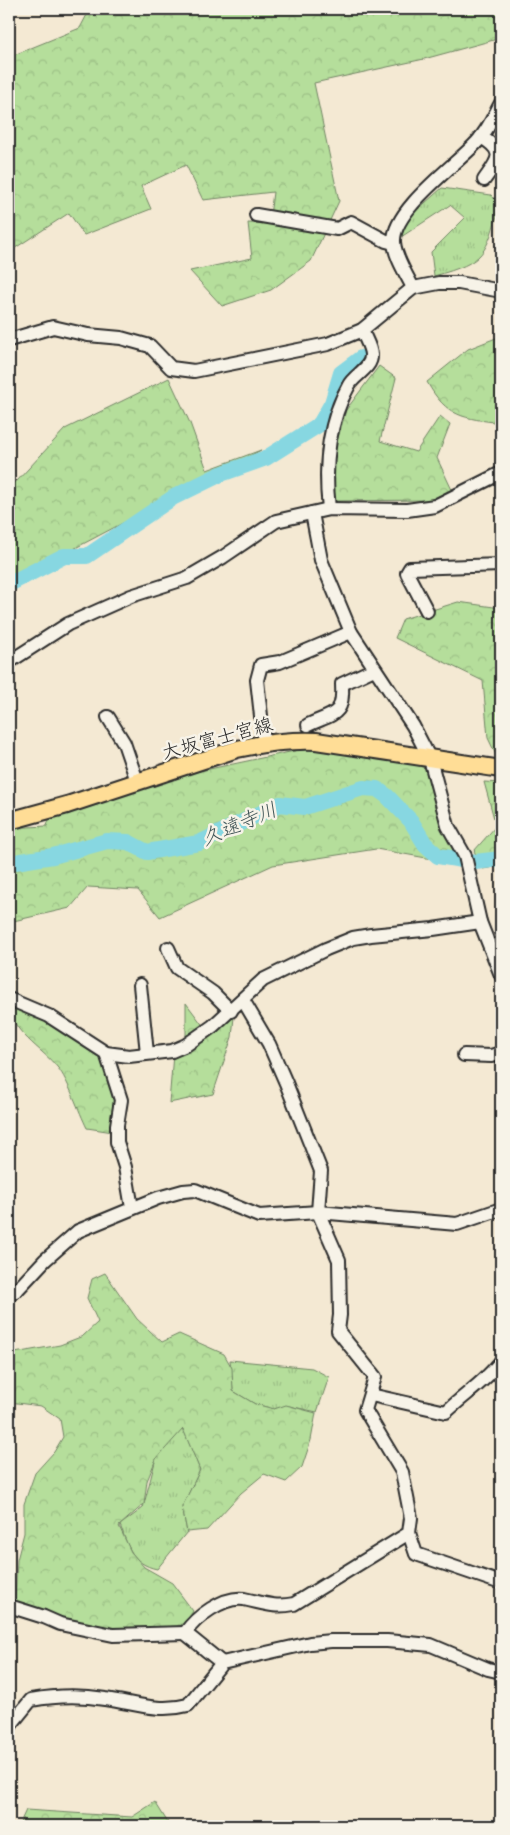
<svg xmlns="http://www.w3.org/2000/svg" width="510" height="1835" viewBox="0 0 510 1835" font-family="Sriracha,'Klee One',sans-serif">
<style>
.grass{fill:url(#grass-tufts);stroke:#708463}
.forest{fill:url(#forest-crowns);stroke:#708463}
.lines{fill:none;stroke-linecap:round;stroke-linejoin:round}
.river{stroke:#87d7e1;stroke-width:16}
.minor-casing{stroke:#2b2b2b;stroke-width:16}
.major-casing{stroke:#2b2b2b;stroke-width:20}
.minor{stroke:#f7f3e8;stroke-width:12}
.major{stroke:#ffdd96;stroke-width:16}
.labels{text-anchor:middle;dominant-baseline:central;stroke-width:5;stroke-linejoin:round;paint-order:stroke}
.street-label{font-size:19px;fill:#2b2b2b;stroke:#f7f3e8}
.water-label{font-size:20px;font-style:italic;fill:#425658;stroke:#f7f3e8}
</style>
<defs>
<pattern id="grass-tufts" width="24" height="20" patternUnits="userSpaceOnUse" patternTransform="scale(1.25)"><rect width="24" height="20" fill="#b5de9b"/><path d="M3 7l-1-3M5 7V3M7 7l1-3M15 17l-1-3M17 17v-4M19 17l1-3" fill="none" stroke="#9cbf86"/></pattern>
<pattern id="forest-crowns" width="20" height="18" patternUnits="userSpaceOnUse" patternTransform="scale(1.25)"><rect width="20" height="18" fill="#b5de9b"/><path d="M2 6a3 3 0 1 1 6 0M12 15a3 3 0 1 1 6 0" fill="none" stroke="#9cbf86"/></pattern>
</defs>
<rect width="100%" height="100%" fill="#f4e9d3"/>
<filter id="ink" filterUnits="userSpaceOnUse"><feTurbulence type="fractalNoise" baseFrequency=".02" numOctaves="2"/><feDisplacementMap in="SourceGraphic" scale="10" xChannelSelector="R" yChannelSelector="G"/><feConvolveMatrix kernelMatrix="1 2 1 2 8 2 1 2 1" color-interpolation-filters="sRGB"/></filter>
<g filter="url(#ink)">
<g class="grass">
<path d="M 442,188 L 491,195 L 500,205 C 485,255 487,261 434,276 L 431,252 L 465,218 L 450,205 L 401,237 L 408,218 Z"/>
<path d="M 230,1360 L 312,1368 L 329,1377 L 317,1412 L 289,1406 L 274,1409 L 255,1404 L 233,1391 Z"/>
<path d="M 183,1428 L 200,1470 L 182,1507 L 187,1532 L 157,1569 C 132,1564 128,1546 120,1525 L 143,1508 L 156,1458 Z"/>
</g>
<g class="forest">
<path d="M 90,9 L 499,9 L 501,38 L 424,59 L 314,83 L 339,201 L 311,261 L 271,290 L 222,306 L 190,271 L 252,258 L 248,223 L 269,224 L 273,192 L 203,200 L 186,165 L 141,186 L 151,209 L 84,235 L 69,213 L 9,252 L 9,57 L 80,28 Z"/>
<path d="M 496,338 L 501,339 L 501,423 C 464,418 447,418 427,382 L 468,349 Z"/>
<path d="M 379,366 L 396,378 L 380,441 L 416,452 L 440,416 L 450,424 L 437,458 L 453,492 L 429,500 L 335,501 L 331,462 L 346,410 Z"/>
<path d="M 169,378 L 190,423 L 207,470 L 261,450 L 9,583 L 9,484 L 17,481 L 65,429 Z"/>
<path d="M 458,602 L 501,608 L 501,762 L 499,761 L 488,738 L 483,681 L 395,638 L 403,619 Z"/>
<path d="M 318,746 L 406,761 L 425,768 L 449,840 L 460,864 L 376,849 L 273,865 L 160,917 L 138,890 L 88,887 L 70,908 L 9,922 L 9,828 L 47,826 L 51,813 L 186,774 Z"/>
<path d="M 484,782 L 501,783 L 501,866 L 483,869 L 474,851 L 496,826 Z"/>
<path d="M 186,1003 L 207,1031 L 235,1007 L 232,1037 L 213,1094 L 169,1103 L 173,1054 L 186,1045 Z"/>
<path d="M 9,1004 L 49,1016 L 104,1052 L 121,1100 L 113,1132 L 87,1128 C 79,1112 68,1080 58,1068 C 43,1049 9,1031 9,1004 Z"/>
<path d="M 105,1273 L 137,1319 L 162,1342 L 179,1334 L 224,1354 L 232,1368 L 233,1391 L 255,1404 L 274,1409 L 286,1405 L 316,1413 L 311,1440 L 302,1467 L 286,1482 L 264,1474 L 241,1493 L 207,1530 L 187,1532 L 182,1507 L 200,1470 L 183,1429 L 156,1459 L 147,1481 L 144,1504 L 119,1526 L 131,1552 L 144,1567 L 172,1583 L 193,1611 L 189,1620 L 180,1627 L 111,1629 L 86,1625 L 15,1601 L 17,1560 L 24,1533 L 24,1504 L 35,1473 L 54,1452 L 63,1437 L 60,1419 L 41,1406 L 9,1402 L 9,1354 L 60,1345 L 83,1336 L 98,1322 L 87,1298 L 92,1279 Z"/>
<path d="M 155,1802 L 170,1826 L 19,1825 L 26,1810 L 132,1817 Z"/>
</g>
<g class="lines">
<g class="river">
<path d="M 9,584 L 64,556 L 87,556 L 174,497 L 221,474 L 266,458 L 320,424 L 332,403 L 341,373 L 361,358"/>
<path d="M 9,863 L 53,856 L 107,841 L 128,842 L 147,852 L 199,843 L 280,804 L 305,807 L 363,788 L 377,789 L 387,796 L 411,821 L 425,844 L 438,856 L 475,862 L 501,859"/>
</g>
<g class="minor-casing">
<g id="minor">
<path d="M 481,137 C 507,152 498,160 484,180"/>
<path d="M 256,215 L 337,229 L 351,222 L 386,241 L 394,243"/>
<path d="M 413,288 C 407,275 395,258 394,242 C 392,210 456,165 477,142 C 488,130 494,116 501,103"/>
<path d="M 9,340 L 53,327 L 88,335 L 121,338 L 150,346 L 171,368 L 194,371 L 328,344 L 362,330 L 413,288 L 439,283 L 459,283 L 501,291"/>
<path d="M 329,509 C 324,466 327,424 349,385 C 354,375 372,368 371,355 C 371,347 364,337 362,330"/>
<path d="M 312,513 L 321,560 L 351,632 L 413,726 L 430,759 L 448,826 L 465,856 L 480,922 L 501,975"/>
<path d="M 427,611 L 407,573 L 410,568 L 501,565"/>
<path d="M 9,662 L 68,624 L 131,596 L 187,578 L 223,557 L 276,521 L 329,509 L 407,510 L 435,506 L 501,473"/>
<path d="M 108,717 L 124,743 L 137,781"/>
<path d="M 308,725 C 334,713 344,716 342,684 L 374,669"/>
<path d="M 264,743 L 257,680 L 261,665 L 280,662 L 351,632"/>
<path d="M 168,948 L 177,968 L 213,993 L 231,1011"/>
<path d="M 140,985 L 147,1053"/>
<path d="M 9,999 L 49,1016 L 106,1053 L 129,1056 L 172,1051 L 186,1045 L 213,1026 L 263,980 L 326,949 L 353,938 L 371,935 L 433,929 L 480,922"/>
<path d="M 106,1053 L 121,1100 L 117,1125 L 117,1142 L 125,1167 L 132,1208"/>
<path d="M 464,1055 L 491,1056 L 501,1053"/>
<path d="M 9,1295 L 17,1290 L 45,1260 L 78,1231 L 158,1198 L 183,1191 L 195,1190 L 259,1216 L 318,1212 L 457,1224 L 501,1209"/>
<path d="M 371,1395 L 446,1412 C 465,1394 486,1381 501,1361"/>
<path d="M 409,1533 L 416,1554 L 501,1583"/>
<path d="M 9,1606 L 44,1617 L 60,1624 L 113,1635 L 185,1633"/>
<path d="M 185,1633 C 196,1617 223,1596 244,1599 C 264,1603 273,1608 294,1604 L 409,1533 L 411,1518 L 402,1472 L 365,1410 L 375,1377 L 338,1331 L 340,1315 L 339,1260 L 318,1212 L 321,1171 L 286,1083 L 269,1044 L 243,1000"/>
<path d="M 185,1633 L 222,1663"/>
<path d="M 9,1727 L 31,1700 C 54,1696 81,1695 105,1699 C 135,1703 158,1713 188,1705 L 222,1663 L 310,1643 L 331,1641 L 387,1641 L 431,1645 L 488,1669 L 501,1672"/>
</g>
</g>
<g class="major-casing">
<path id="major" d="M 9,821 L 67,805 L 237,749 C 264,743 288,740 316,741 L 501,769"/>
</g>
<use href="#minor" class="minor"/>
<use href="#major" class="major"/>
</g>
</g>
<g class="labels">
<g class="street-label">
<text transform="translate(217 738) rotate(-15)">大坂富士宮線</text>
</g>
<g class="water-label">
<text transform="translate(239 824) rotate(-23)">久遠寺川</text>
</g>
</g>
<rect width="510" height="1835" fill="none" stroke="#f7f3e8" stroke-width="30"/>
<rect x="15" y="15" width="480" height="1805" fill="none" stroke="#2b2b2b" stroke-width="2" filter="url(#ink)"/>
</svg>
